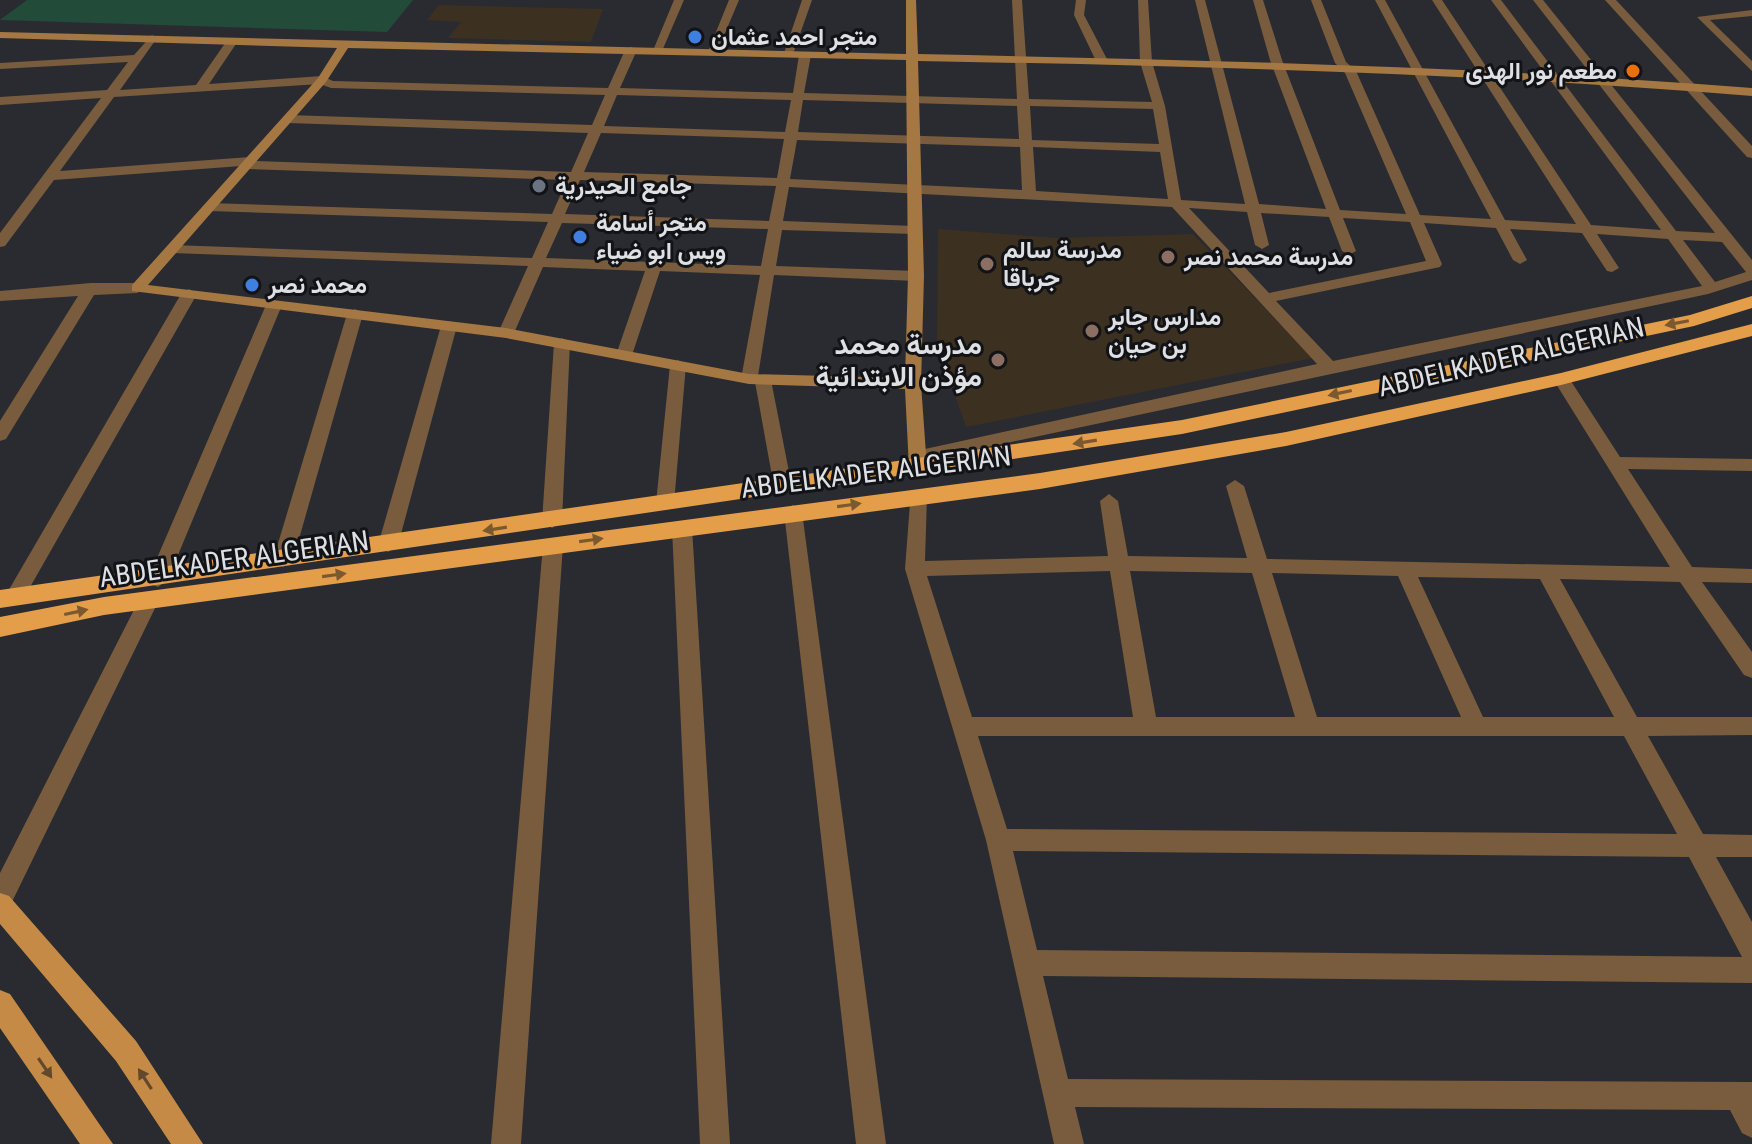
<svg xmlns="http://www.w3.org/2000/svg" width="1752" height="1144" viewBox="0 0 1752 1144" font-family="'Roboto Condensed',Vazirmatn,sans-serif">
<style>
.education{fill:#3c3021}
.green{fill:#234b3a}
.lines{fill:none;stroke-linecap:round;stroke-linejoin:round}
.street{fill:#785c3d;fill-rule:evenodd}
.secondary{fill:#a47743;fill-rule:evenodd}
.primary{fill:#c58b46;fill-rule:evenodd}
.highway{fill:#e49d48;fill-rule:evenodd}
.oneway{fill:#7b582f}
.oneway2{fill:#63492c}
.shop-dot{fill:#3f7fe0;stroke:#121316;stroke-width:3}
.food-dot{fill:#e8710a;stroke:#121316;stroke-width:3}
.worship-dot{fill:#6b7280;stroke:#121316;stroke-width:3}
.education-dot{fill:#8d6e63;stroke:#121316;stroke-width:3}
.labels{text-anchor:middle;dominant-baseline:central;stroke-width:6;stroke-linejoin:round;paint-order:stroke}
.far-poi-label{font-size:24px;font-weight:bold;fill:#dfe0e4;stroke:#121316;text-anchor:start}
.poi-label{font-size:28px;font-weight:bold;fill:#dfe0e4;stroke:#121316;text-anchor:end}
.street-label{font-size:28px;fill:#dfe0e4;stroke:#121316}
</style>
<rect width="100%" height="100%" fill="#292b30"/>
<g class="education">
<path d="M 439,5 L 603,9 L 591,42 L 448,38 L 461,22 L 427,20 Z"/>
<path d="M 938,229 L 1057,238 L 1193,234 L 1313,358 L 966,427 L 937,344 Z"/>
</g>
<path class="green" d="M 27,0 L 413,0 L 387,32 L 0,20 Z"/>
<g class="lines">
<g class="street">
<path d="M 674,0 L 684,0 L 662,51 L 652,53 Z"/>
<path d="M 729,0 L 739,0 L 717,52 L 707,54 Z"/>
<path d="M 802,0 L 812,0 L 793,54 L 783,56 Z"/>
<path d="M 1012,0 L 1022,0 L 1029,99 L 1152,102 L 1140,62 L 1138,0 L 1148,0 L 1152,62 L 1165,106 L 1181,200 L 1245,204 L 1195,0 L 1205,0 L 1259,204 L 1326,209 L 1270,60 L 1253,0 L 1263,0 L 1282,60 L 1340,210 L 1406,214 L 1345,73 L 1335,63 L 1311,0 L 1321,0 L 1346,62 L 1356,71 L 1420,215 L 1491,219 L 1375,0 L 1385,0 L 1505,220 L 1576,224 L 1432,0 L 1442,0 L 1591,225 L 1661,230 L 1491,0 L 1501,0 L 1676,231 L 1715,233 L 1533,0 L 1543,0 L 1752,260 L 1752,280 L 1708,294 L 917,462 L 911,460 L 908,456 L 911,452 L 1317,364 L 1172,207 L 789,187 L 783,221 L 914,226 L 921,230 L 914,234 L 782,230 L 776,266 L 916,271 L 924,276 L 916,281 L 774,275 L 758,376 L 769,376 L 771,380 L 792,487 L 783,493 L 774,487 L 755,382 L 749,384 L 741,379 L 760,275 L 660,271 L 632,355 L 624,360 L 616,355 L 645,271 L 543,267 L 514,333 L 506,338 L 498,333 L 528,266 L 172,253 L 165,249 L 172,245 L 532,258 L 548,222 L 209,211 L 202,207 L 209,203 L 552,214 L 567,180 L 247,169 L 241,166 L 54,180 L 5,246 L 0,247 L 0,233 L 101,98 L 0,105 L 0,97 L 107,90 L 128,62 L 0,69 L 0,63 L 134,55 L 152,35 L 157,38 L 120,90 L 196,85 L 228,39 L 232,38 L 238,41 L 209,84 L 322,76 L 333,81 L 608,88 L 625,50 L 631,47 L 637,50 L 620,88 L 793,93 L 799,55 L 805,52 L 811,55 L 804,93 L 1017,99 ZM 320,84 L 331,88 L 605,95 L 592,125 L 288,115 L 282,119 L 288,123 L 588,133 L 571,172 L 256,161 L 250,157 L 60,171 L 114,97 ZM 617,95 L 791,100 L 785,132 L 604,126 ZM 803,100 L 1017,106 L 1019,139 L 798,132 ZM 1030,106 L 1153,109 L 1159,144 L 1032,140 ZM 601,133 L 784,139 L 777,178 L 584,172 ZM 797,140 L 1020,147 L 1022,190 L 790,179 ZM 1033,147 L 1160,152 L 1168,199 L 1036,191 ZM 580,180 L 776,186 L 769,221 L 565,214 ZM 1189,208 L 1247,212 L 1255,245 L 1262,249 L 1269,245 L 1261,213 L 1329,217 L 1342,251 L 1349,255 L 1356,251 L 1343,218 L 1410,222 L 1426,261 L 1269,293 ZM 562,223 L 768,229 L 761,266 L 546,258 ZM 1424,223 L 1496,228 L 1513,260 L 1520,264 L 1527,260 L 1510,229 L 1582,233 L 1607,271 L 1612,272 L 1619,268 L 1597,234 L 1668,239 L 1702,286 L 1333,361 L 1276,301 L 1440,267 L 1442,264 ZM 1683,240 L 1722,242 L 1746,272 L 1715,282 Z"/>
<path d="M 1076,0 L 1086,0 L 1084,15 L 1108,61 L 1106,63 L 1096,61 L 1074,15 Z"/>
<path d="M 1605,0 L 1616,0 L 1752,146 L 1752,158 L 1747,157 Z"/>
<path d="M 1752,10 L 1752,16 L 1710,20 L 1752,61 L 1752,71 L 1697,17 Z"/>
<path d="M 91,283 L 137,283 L 145,288 L 137,293 L 94,295 L 6,439 L 0,441 L 0,421 L 78,296 L 0,301 L 0,291 Z"/>
<path d="M 189,289 L 197,294 L 21,603 L 7,603 L 4,598 L 7,593 L 181,294 Z"/>
<path d="M 274,300 L 282,305 L 168,579 L 158,587 L 151,584 L 148,579 L 266,305 Z"/>
<path d="M 355,309 L 363,314 L 293,560 L 283,567 L 273,560 L 347,314 Z"/>
<path d="M 449,321 L 457,326 L 398,545 L 388,552 L 378,545 L 441,326 Z"/>
<path d="M 562,338 L 570,343 L 562,521 L 552,528 L 542,521 L 554,343 Z"/>
<path d="M 678,360 L 686,365 L 674,503 L 665,510 L 656,503 L 670,365 Z"/>
<path d="M 1561,374 L 1567,375 L 1620,457 L 1752,459 L 1752,471 L 1628,469 L 1692,567 L 1752,569 L 1752,583 L 1702,582 L 1752,652 L 1752,678 L 1744,675 L 1680,582 L 1560,579 L 1637,717 L 1752,717 L 1752,735 L 1648,736 L 1703,834 L 1752,835 L 1752,857 L 1716,857 L 1752,922 L 1752,983 L 1043,976 L 1068,1079 L 1752,1082 L 1752,1138 L 1742,1133 L 1730,1110 L 1075,1107 L 1084,1144 L 1054,1144 L 986,840 L 905,569 L 911,490 L 925,490 L 927,495 L 925,561 L 1108,556 L 1100,501 L 1109,494 L 1118,501 L 1128,556 L 1247,558 L 1226,486 L 1235,480 L 1244,486 L 1267,559 L 1670,567 L 1553,379 ZM 1110,571 L 1133,717 L 972,717 L 927,576 ZM 1130,571 L 1252,573 L 1295,717 L 1156,717 ZM 1272,573 L 1398,576 L 1461,717 L 1317,717 ZM 1418,577 L 1540,579 L 1614,717 L 1483,717 ZM 978,736 L 1624,736 L 1677,834 L 1007,829 ZM 1013,851 L 1689,857 L 1742,957 L 1037,950 Z"/>
<path d="M 793,505 L 802,512 L 886,1144 L 856,1144 L 784,512 Z"/>
<path d="M 682,521 L 692,528 L 730,1144 L 700,1144 L 672,528 Z"/>
<path d="M 553,538 L 563,545 L 521,1144 L 491,1144 L 543,545 Z"/>
<path d="M 149,592 L 156,594 L 159,600 L 9,908 L 0,911 L 0,873 L 139,600 L 142,594 Z"/>
</g>
<path class="secondary" d="M 906,0 L 916,0 L 918,54 C 1196,60 1475,66 1752,88 L 1752,96 C 1475,73 1196,66 918,61 L 924,276 L 921,384 L 927,468 L 918,474 L 909,468 L 905,389 L 749,384 L 506,338 L 132,291 L 132,285 L 318,78 L 337,48 L 0,38 L 0,32 L 906,54 ZM 348,48 L 906,60 L 908,276 L 905,378 L 749,374 L 506,328 L 148,285 L 326,82 Z"/>
<g class="primary">
<path d="M 0,893 L 9,896 L 136,1041 L 203,1144 L 171,1144 L 116,1061 L 0,924 Z"/>
<path d="M 0,990 L 10,994 L 113,1144 L 80,1144 L 0,1028 Z"/>
</g>
<g class="highway">
<path d="M 1752,296 L 1752,308 L 1694,326 L 1182,434 L 0,608 L 0,590 L 1182,420 L 1690,315 Z"/>
<path d="M 1752,324 L 1752,336 L 1561,385 L 1286,446 L 1040,489 L 104,615 L 0,637 L 0,617 L 104,597 L 1040,473 L 1286,432 L 1561,373 Z"/>
</g>
</g>
<defs><path id="oneway-solid" d="M-6-.8H1V-3.2L6.5 0L1 3.2V.8H-6Z" transform="scale(2)"/></defs>
<g class="oneway">
<use href="#oneway-solid" transform="translate(1677 323) rotate(169)"/>
<use href="#oneway-solid" transform="translate(1340 393) rotate(168)"/>
<use href="#oneway-solid" transform="translate(1085 442) rotate(171)"/>
<use href="#oneway-solid" transform="translate(849 505) rotate(-8)"/>
<use href="#oneway-solid" transform="translate(495 529) rotate(171)"/>
<use href="#oneway-solid" transform="translate(591 540) rotate(-8)"/>
<use href="#oneway-solid" transform="translate(334 575) rotate(-8)"/>
<use href="#oneway-solid" transform="translate(76 612) rotate(-12)"/>
</g>
<g class="oneway2">
<use href="#oneway-solid" transform="translate(45 1068) rotate(56)"/>
<use href="#oneway-solid" transform="translate(145 1079) rotate(-123)"/>
</g>
<g class="shop-dot">
<circle cx="695" cy="37" r="8"/>
<circle cx="580" cy="237" r="8"/>
<circle cx="252" cy="285" r="8"/>
</g>
<circle class="food-dot" cx="1633" cy="71" r="8"/>
<circle class="worship-dot" cx="539" cy="186" r="8"/>
<g class="education-dot">
<circle cx="1168" cy="257" r="8"/>
<circle cx="987" cy="264" r="8"/>
<circle cx="1092" cy="331" r="8"/>
<circle cx="998" cy="360" r="8"/>
</g>
<g class="labels">
<g class="far-poi-label">
<text x="711" y="37">متجر احمد عثمان</text>
<text x="1617" y="71" text-anchor="end">مطعم نور الهدى</text>
<text x="555" y="186">جامع الحيدرية</text>
<text x="596" y="223">متجر أسامة<tspan x="596" dy="28">ويس ابو ضياء</tspan></text>
<text x="1003" y="250">مدرسة سالم<tspan x="1003" dy="28">جرباقا</tspan></text>
<text x="1184" y="257">مدرسة محمد نصر</text>
<text x="268" y="285">محمد نصر</text>
<text x="1108" y="317">مدارس جابر<tspan x="1108" dy="28">بن حيان</tspan></text>
</g>
<g class="poi-label">
<text x="982" y="344">مدرسة محمد<tspan x="982" dy="32">مؤذن الابتدائية</tspan></text>
</g>
<g class="street-label">
<text transform="translate(1511 357) rotate(-13)">ABDELKADER ALGERIAN</text>
<text transform="translate(876 472) rotate(-7)">ABDELKADER ALGERIAN</text>
<text transform="translate(234 559) rotate(-8)">ABDELKADER ALGERIAN</text>
</g>
</g>
</svg>
